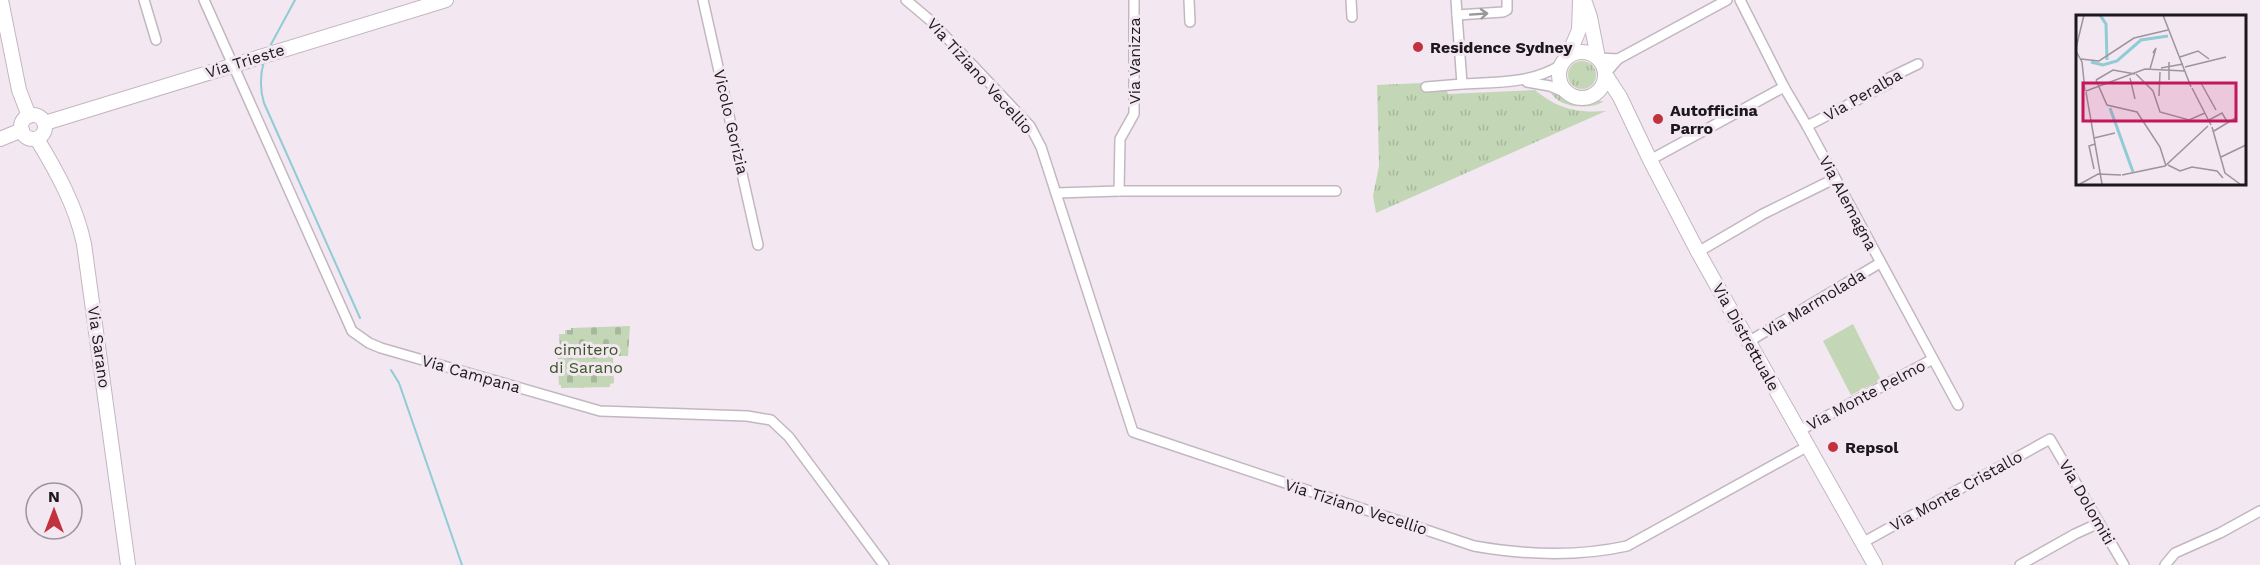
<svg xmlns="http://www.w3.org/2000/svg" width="2260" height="565" viewBox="0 0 2260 565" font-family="'Work Sans',sans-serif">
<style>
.grass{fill:url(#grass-tufts)}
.cemetery{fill:url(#cemetery-stones)}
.green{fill:#c3d7b7}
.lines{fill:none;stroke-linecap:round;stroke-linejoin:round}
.stream{stroke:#8fccd5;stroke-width:2}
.street-casing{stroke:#c2b7c1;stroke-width:12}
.secondary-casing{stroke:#c2b7c1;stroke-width:16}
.street{stroke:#fff;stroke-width:9}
.secondary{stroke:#fff;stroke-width:14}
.oneway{stroke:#999799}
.poi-dot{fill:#c2323d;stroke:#f3e7f2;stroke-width:2}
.labels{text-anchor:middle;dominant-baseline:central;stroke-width:6;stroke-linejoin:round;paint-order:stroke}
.poi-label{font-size:16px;font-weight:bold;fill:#1c181c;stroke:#f3e7f2;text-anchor:start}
.street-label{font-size:16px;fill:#1c181c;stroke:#f3e7f2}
.park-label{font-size:16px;fill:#36571e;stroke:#f3e7f2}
.inset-river{fill:none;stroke:#8fccd5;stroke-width:3}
.inset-road{fill:none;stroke:#9d949c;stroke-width:1.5}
.view{fill:#c2185b;fill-opacity:0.15;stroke:#c2185b;stroke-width:3}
.inset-edge{fill:none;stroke:#1c181c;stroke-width:3}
</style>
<defs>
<pattern id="grass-tufts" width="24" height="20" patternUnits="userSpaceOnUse" patternTransform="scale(1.5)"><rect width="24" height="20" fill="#c3d7b7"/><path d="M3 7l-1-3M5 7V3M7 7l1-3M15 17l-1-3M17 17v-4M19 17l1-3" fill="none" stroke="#a7b89d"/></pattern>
<pattern id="cemetery-stones" width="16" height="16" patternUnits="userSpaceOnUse" patternTransform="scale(1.5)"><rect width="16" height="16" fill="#c3d7b7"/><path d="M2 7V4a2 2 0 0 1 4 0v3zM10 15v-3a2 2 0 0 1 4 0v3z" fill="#a7b89d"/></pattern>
</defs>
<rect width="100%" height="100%" fill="#f3e7f2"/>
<g class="grass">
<circle cx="1582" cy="75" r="14"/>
<path d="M 1444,82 L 1448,94 L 1535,90 C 1558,109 1577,113 1606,111 L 1376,213 L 1373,196 L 1379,166 L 1377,85 Z"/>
<path d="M 1550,90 L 1577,101 L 1604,101 C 1591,111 1555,108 1550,90 Z"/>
</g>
<path class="cemetery" d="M 630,326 L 628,356 L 613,356 L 614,383 L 610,384 L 610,387 L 561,388 L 561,385 L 559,385 L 557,351 L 560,350 L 559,334 L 565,334 L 565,330 L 571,330 L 571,328 Z"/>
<path class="green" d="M 1853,324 L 1881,380 L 1851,395 L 1823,341 Z"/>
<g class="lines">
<g class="stream">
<path d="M 269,48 L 295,0"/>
<path d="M 264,61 C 260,75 260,90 264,103 L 360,318"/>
<path d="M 391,370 L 399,383 L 462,565"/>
</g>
<g class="street-casing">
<g id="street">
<path d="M 144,0 L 156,40"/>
<path d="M 204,0 L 352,331 L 369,343 L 381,348 L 600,411 L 747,416 L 771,420 L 789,437 L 884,565"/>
<path d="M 703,0 L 758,245"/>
<path d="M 906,0 L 931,21 L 1030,126 L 1041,147 L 1133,432 L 1474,546 C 1525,555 1577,557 1627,546 L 1808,446"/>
<path d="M 1189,0 L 1190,22"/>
<path d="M 1351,0 L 1352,17"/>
<path d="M 1456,0 L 1457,15 L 1503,12 L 1507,10 L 1507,0"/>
<path d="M 1740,0 L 1784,87 L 1807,126 L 1958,405"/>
<path d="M 1457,15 L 1462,84 C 1497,82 1530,84 1561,65"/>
<path d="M 1598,58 L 1618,59 L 1605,74"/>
<path d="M 1618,59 L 1727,0"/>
<path d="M 1527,82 L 1550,86 L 1569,94"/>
<path d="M 1426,87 L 1462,84"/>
<path d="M 1807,126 L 1888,84 L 1889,78 L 1918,64"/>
<path d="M 1650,160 L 1784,87"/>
<path d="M 1119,191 L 1120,139 L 1134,114 L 1134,0"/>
<path d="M 1056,193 L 1119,191 L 1336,191"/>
<path d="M 1698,252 L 1763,214 L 1834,179"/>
<path d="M 1748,342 L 1880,263"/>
<path d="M 1799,431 L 1933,359"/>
<path d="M 1862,543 L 2050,439 L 2124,565"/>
<path d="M 2020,565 L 2075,534 L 2099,523"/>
<path d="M 2165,565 L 2175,553 L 2220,533 L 2260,511"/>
</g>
</g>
<g class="secondary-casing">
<g id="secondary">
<path d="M 1,0 L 19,90 L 29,116"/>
<path d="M 1584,0 L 1590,17 L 1598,58"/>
<circle cx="1582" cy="75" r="23"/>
<path d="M 1568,56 L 1579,30 L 1580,2"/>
<path d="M 1605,74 L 1620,97 L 1650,160 L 1698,252 L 1875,565"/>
<circle cx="33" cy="127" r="12"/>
<path d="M 45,123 L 446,0"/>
<path d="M 0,139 L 22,130"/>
<path d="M 37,139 C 57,172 76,206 84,244 L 128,565"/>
</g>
</g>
<use href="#street" class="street"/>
<use href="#secondary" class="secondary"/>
</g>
<defs><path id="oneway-shaft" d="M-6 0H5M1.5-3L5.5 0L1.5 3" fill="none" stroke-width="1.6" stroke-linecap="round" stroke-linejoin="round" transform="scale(1.5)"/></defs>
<use class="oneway" href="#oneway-shaft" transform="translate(1479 14) rotate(-4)"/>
<g class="poi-dot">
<circle cx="1418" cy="47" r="6"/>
<circle cx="1658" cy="119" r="6"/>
<circle cx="1833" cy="447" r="6"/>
</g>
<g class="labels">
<g class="poi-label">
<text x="1430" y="47">Residence Sydney</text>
<text x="1670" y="110">Autofficina<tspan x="1670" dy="18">Parro</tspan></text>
<text x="1845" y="447">Repsol</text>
</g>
<g class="street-label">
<text transform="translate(245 61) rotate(-17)">Via Trieste</text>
<text transform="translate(1134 61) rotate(-90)">Via Vanizza</text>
<text transform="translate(980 76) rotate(48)">Via Tiziano Vecellio</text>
<text transform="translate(1863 95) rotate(-30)">Via Peralba</text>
<text transform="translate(731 122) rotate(77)">Vicolo Gorizia</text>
<text transform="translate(1848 203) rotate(62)">Via Alemagna</text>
<text transform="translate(1814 303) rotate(-31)">Via Marmolada</text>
<text transform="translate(1746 337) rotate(61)">Via Distrettuale</text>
<text transform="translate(99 347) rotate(82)">Via Sarano</text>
<text transform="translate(471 374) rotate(16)">Via Campana</text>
<text transform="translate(1866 395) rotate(-28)">Via Monte Pelmo</text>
<text transform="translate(1956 491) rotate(-29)">Via Monte Cristallo</text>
<text transform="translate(2087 502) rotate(60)">Via Dolomiti</text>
<text transform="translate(1356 507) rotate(18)">Via Tiziano Vecellio</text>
</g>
<g class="park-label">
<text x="586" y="349">cimitero<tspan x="586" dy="18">di Sarano</tspan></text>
</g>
</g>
<g transform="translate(2076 15)">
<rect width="170" height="170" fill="#f3e7f2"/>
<path class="inset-river" d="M 24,0 L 30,9 L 31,45M 15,47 L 27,50 L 41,46 L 65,25 L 92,21M 34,93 L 57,157"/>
<path class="inset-road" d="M 87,0 L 115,72M 0,33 L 8,0M 0,36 L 6,47 L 9,76M 104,42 L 122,36 L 133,44M 5,44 L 23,46 L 58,23 L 92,15M 93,47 L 93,65M 109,52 L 150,42M 85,53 L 107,49M 74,54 L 80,33 L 77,38M 60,59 L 77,76 L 84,97 L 113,105 L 129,98M 54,63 L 59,84M 20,65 L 31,90 L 61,97 L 84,132 L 90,151M 20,65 L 37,55 L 59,59M 125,68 L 140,95M 116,73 L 135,110M 10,76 L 69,54 L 109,56M 10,77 L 26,169M 83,81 L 84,57M 133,105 L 146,98 L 152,108M 136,112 L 149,158 L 164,169M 138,116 L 161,102M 18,123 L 39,118M 145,142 L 170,130M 92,150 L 104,156 L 116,152 L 141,156 L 147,163M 18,154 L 13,131 L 19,129M 46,160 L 89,151 L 132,111M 4,169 L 22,159 L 45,160"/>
<path class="view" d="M 7,68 L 160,68 L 160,106 L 7,106 Z"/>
<rect width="170" height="170" class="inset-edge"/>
</g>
<g transform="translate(54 511)"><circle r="28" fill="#f3e7f2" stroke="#9d949c" stroke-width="1.5"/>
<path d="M0-4.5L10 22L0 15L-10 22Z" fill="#c2323d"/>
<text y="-9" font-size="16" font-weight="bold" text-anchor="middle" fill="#1c181c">N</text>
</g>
</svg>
